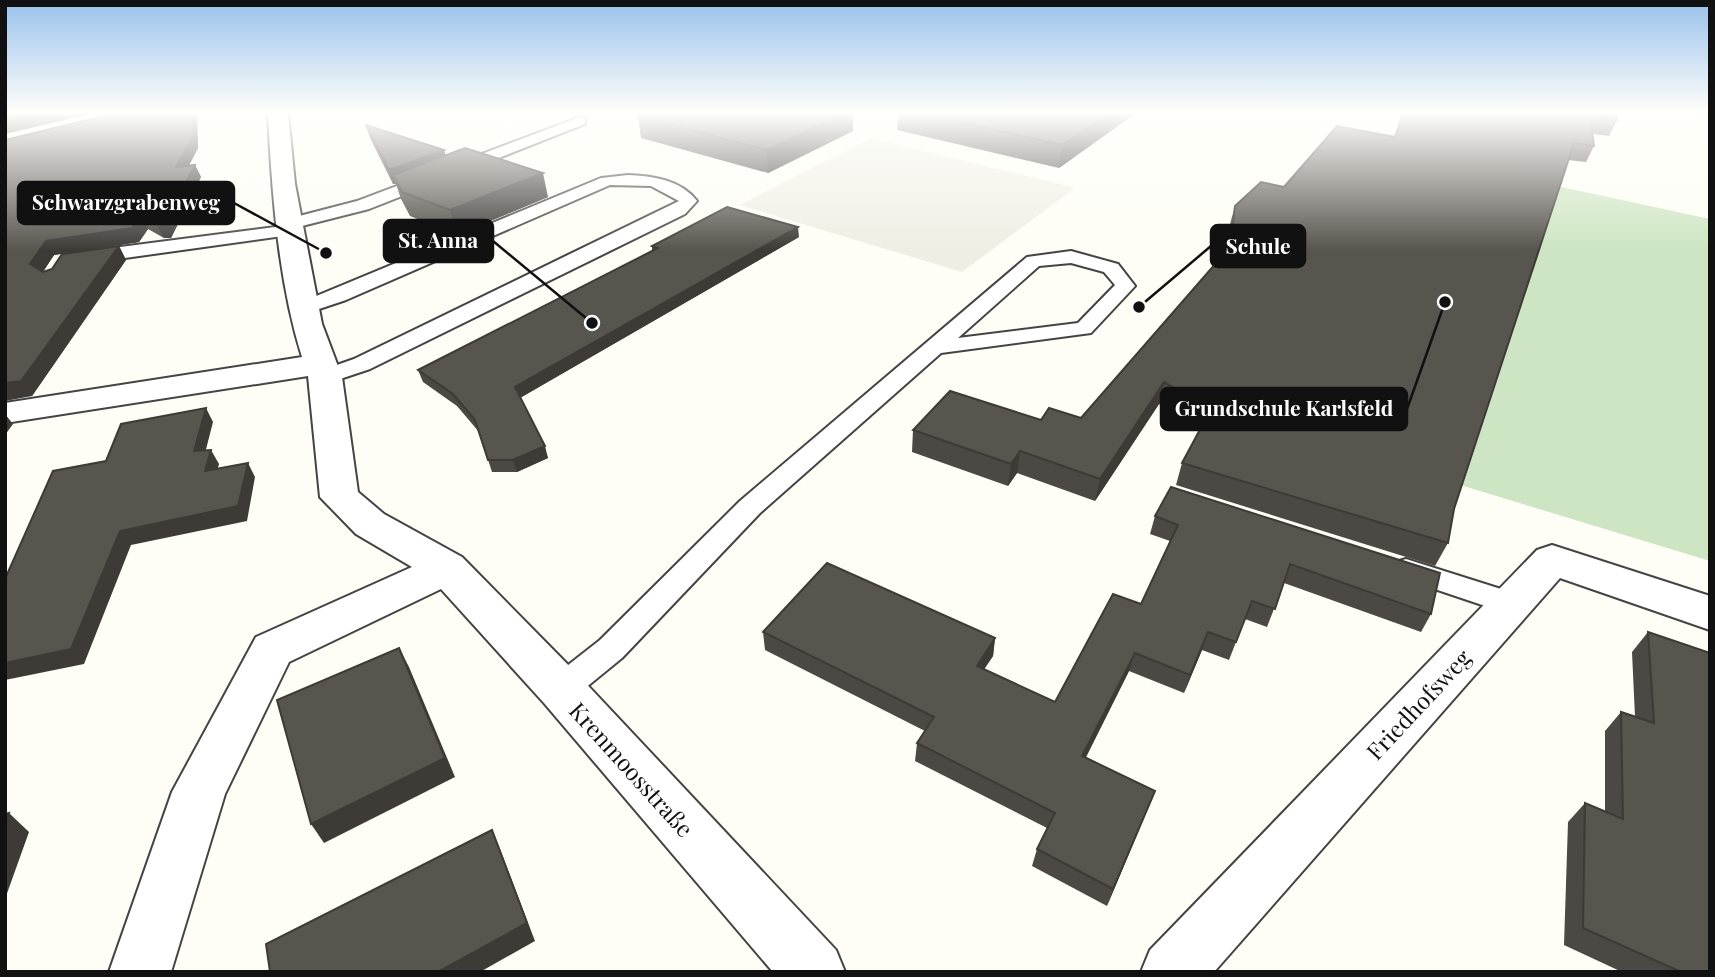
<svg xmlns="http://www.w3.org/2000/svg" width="1715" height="977" viewBox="0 0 1715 977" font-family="'Playfair Display',serif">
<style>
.green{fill:#cde5c2}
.plaza{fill:#efeee4}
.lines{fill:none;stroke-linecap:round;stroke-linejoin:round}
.lane-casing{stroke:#444;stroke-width:4}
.street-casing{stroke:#444;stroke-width:4}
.lane{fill:#fff;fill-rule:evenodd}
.street{fill:#fff;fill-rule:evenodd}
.wall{fill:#4c4843}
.shaded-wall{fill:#3e3b37}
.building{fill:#58544e;stroke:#3e3b37;stroke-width:2}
.labels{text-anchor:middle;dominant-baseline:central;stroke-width:7;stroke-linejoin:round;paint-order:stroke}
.near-street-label{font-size:23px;fill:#111;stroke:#fff}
.leader{fill:none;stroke:#111;stroke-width:2.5}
.callout-dot{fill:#111;stroke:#fff;stroke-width:2.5}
.callout{fill:#111;stroke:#111;stroke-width:2.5}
.callout-label{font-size:21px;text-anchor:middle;font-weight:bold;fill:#fff}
</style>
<rect width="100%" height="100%" fill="#fefef6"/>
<path class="green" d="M 1557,186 L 1710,219 L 1710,561 L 1457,484 Z"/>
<path class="plaza" d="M 870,138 L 1075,188 L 962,272 L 740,205 Z"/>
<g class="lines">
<g class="lane-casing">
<g id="lane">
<path d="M 580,117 L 585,118 L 585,124 L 369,209 L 298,227 L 297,234 L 89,263 L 80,257 L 89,251 L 283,226 L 284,220 L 357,201 Z"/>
<path d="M 628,175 C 653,176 681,180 697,201 L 685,214 L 370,369 L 325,384 L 314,377 L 317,372 L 354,359 L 679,201 L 651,186 L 610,185 L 346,300 L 304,314 L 294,308 L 297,304 L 601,178 Z"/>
<path d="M 1071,251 L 1118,264 L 1135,286 L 1091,333 L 941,353 L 760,513 L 622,658 L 573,698 L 561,702 L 549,698 L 545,689 L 549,680 L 600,640 L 740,501 L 1027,257 ZM 1071,263 L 1104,272 L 1115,285 L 1078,323 L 958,338 L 1039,266 Z"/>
<path d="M 1406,559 L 1523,596 L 1527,604 L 1523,612 L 1512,615 L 1396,576 L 1392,569 L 1396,562 Z"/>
</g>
</g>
<g class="street-casing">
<g id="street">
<path d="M 268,113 L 288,113 L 295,184 L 322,324 L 342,377 L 358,492 L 384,514 L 462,557 L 578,675 L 836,950 L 845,972 L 773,972 L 544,703 L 441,589 L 289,662 L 225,794 L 171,972 L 109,972 L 172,792 L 256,637 L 412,567 L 356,534 L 320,497 L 308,376 L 5,423 L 5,403 L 302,357 C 278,280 272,194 268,113 Z"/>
<path d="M 1552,545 L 1710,596 L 1710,630 L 1560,578 L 1214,972 L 1141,972 L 1150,950 L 1537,550 Z"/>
</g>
</g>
<use href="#lane" class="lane"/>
<use href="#street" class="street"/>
</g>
<g class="wall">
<path d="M 116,113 L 197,113 L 198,148 L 189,165 L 195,165 L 201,177 L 171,238 L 164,238 L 148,229 L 139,242 L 54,255 L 43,272 L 119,246 L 126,260 L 32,396 L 5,140 Z"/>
<path d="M 645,113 L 853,113 L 853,131 L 768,173 L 641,138 L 638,116 Z"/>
<path d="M 898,113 L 1136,113 L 1059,168 L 897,130 Z"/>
<path d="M 1616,113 L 1617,120 L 1609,136 L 1593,134 L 1594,146 L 1586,162 L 1568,160 L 1454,509 L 1448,543 L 1435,566 L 1176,485 L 1182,463 L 1201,429 L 1159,404 L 1095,501 L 1017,473 L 1008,486 L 912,452 L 913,430 L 1041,420 L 1081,418 L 1227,251 L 1230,224 L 1235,206 L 1284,187 L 1395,137 Z"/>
<path d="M 366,125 L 444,150 L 445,156 L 548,197 L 457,235 L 410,216 L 401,199 L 396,184 L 393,184 L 370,138 Z"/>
<path d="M 799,237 L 520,398 L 548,458 L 517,472 L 492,472 L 479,432 L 457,406 L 423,382 L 418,370 L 652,251 L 652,246 Z"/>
<path d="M 1155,516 L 1431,614 L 1421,632 L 1284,583 L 1267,627 L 1245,619 L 1229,660 L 1202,650 L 1184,693 L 1129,671 L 1086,757 L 1155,791 L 1107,906 L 1032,866 L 1037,849 L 1047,828 L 915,761 L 917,743 L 925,731 L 765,650 L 763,632 L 995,638 L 993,656 L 984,669 L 1055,702 L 1141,604 L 1170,541 L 1150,534 Z"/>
<path d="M 1648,632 L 1710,972 L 1622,972 L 1564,945 L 1568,822 L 1585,803 L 1605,811 L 1605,731 L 1621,712 L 1635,717 L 1632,652 Z"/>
</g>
<g class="shaded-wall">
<path d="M 39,113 L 95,113 L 5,134 L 5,121 Z"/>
<path d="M 192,113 L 197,113 L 198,148 L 182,179 L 176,167 Z"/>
<path d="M 844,113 L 853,113 L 853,131 L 768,173 L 767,150 Z"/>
<path d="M 1109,113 L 1136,113 L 1059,168 L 1062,145 Z"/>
<path d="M 444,150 L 448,164 L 393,175 L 396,184 L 393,184 L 389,170 Z"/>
<path d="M 195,165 L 201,177 L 171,238 L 164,238 L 157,225 Z"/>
<path d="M 543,173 L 548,197 L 457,235 L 450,210 Z"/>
<path d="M 141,216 L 148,229 L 139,242 L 54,255 L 38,279 L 30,264 L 46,241 Z"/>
<path d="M 798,227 L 799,237 L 518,399 L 515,387 Z"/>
<path d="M 119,246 L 126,260 L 32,396 L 5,401 L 5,383 Z"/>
<path d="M 1164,382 L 1159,404 L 1095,501 L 1100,479 Z"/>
<path d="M 206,408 L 213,422 L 202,465 L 194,451 Z"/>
<path d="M 5,414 L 13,424 L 5,435 Z"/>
<path d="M 545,446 L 548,458 L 517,472 L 513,460 Z"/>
<path d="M 211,450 L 219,464 L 213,486 L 205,471 Z"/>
<path d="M 1020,451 L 1017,473 L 1008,486 L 1011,464 Z"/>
<path d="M 248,463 L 255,477 L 247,521 L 131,545 L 84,664 L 5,680 L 5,663 L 120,531 Z"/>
<path d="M 1208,632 L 1202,650 L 1184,693 L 1190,675 Z"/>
<path d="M 995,638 L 993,656 L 975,683 L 977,666 Z"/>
<path d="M 399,648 L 409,667 L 455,777 L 324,843 L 311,824 Z"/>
<path d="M 1135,653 L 1129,671 L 1078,773 L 1082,756 Z"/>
<path d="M 1155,791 L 1148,808 L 1107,906 L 1113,889 Z"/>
<path d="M 9,813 L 29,832 L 5,899 L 5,823 Z"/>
<path d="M 492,830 L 500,849 L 535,941 L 480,972 L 438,972 Z"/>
</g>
<g class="building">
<path d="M 5,113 L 39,113 L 5,121 Z"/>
<path d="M 116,113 L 192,113 L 193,136 L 176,167 L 195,165 L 164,224 L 157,225 L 141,216 L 132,228 L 46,241 L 30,264 L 43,272 L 52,269 L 62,254 L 119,246 L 21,381 L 5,383 L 5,140 Z"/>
<path d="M 645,113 L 844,113 L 767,150 L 638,116 Z"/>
<path d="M 921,113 L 1109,113 L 1062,145 Z"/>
<path d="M 1403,113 L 1616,113 L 1617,120 L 1590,117 L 1594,146 L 1574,143 L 1454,509 L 1448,543 L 1182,463 L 1211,409 L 1164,382 L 1100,479 L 1020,451 L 1011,464 L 913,430 L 950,391 L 1041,420 L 1049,408 L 1081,418 L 1230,247 L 1235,206 L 1261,182 L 1284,187 L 1337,126 L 1395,137 Z"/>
<path d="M 366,125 L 444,150 L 389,170 Z"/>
<path d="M 465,148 L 543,173 L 450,210 L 402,192 L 393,175 Z"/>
<path d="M 727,207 L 798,227 L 515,387 L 545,446 L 513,460 L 488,460 L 475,420 L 453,394 L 418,370 L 658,248 L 652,246 Z"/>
<path d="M 206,408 L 194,451 L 211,450 L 205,471 L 248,463 L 238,506 L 120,531 L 71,649 L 5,663 L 5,579 L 53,471 L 106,461 L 121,424 Z"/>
<path d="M 1171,487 L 1440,573 L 1431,614 L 1290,564 L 1275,609 L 1252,601 L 1236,642 L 1208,632 L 1190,675 L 1135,653 L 1082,756 L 1155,791 L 1113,889 L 1037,849 L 1055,813 L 917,743 L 934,717 L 763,632 L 827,563 L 995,638 L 977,666 L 1055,702 L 1113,594 L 1141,604 L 1178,525 L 1155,516 Z"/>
<path d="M 1648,632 L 1710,653 L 1710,972 L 1681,972 L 1583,928 L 1585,803 L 1623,819 L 1621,712 L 1654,723 Z"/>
<path d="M 399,648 L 445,758 L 311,824 L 277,700 Z"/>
<path d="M 9,813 L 5,823 L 5,814 Z"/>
<path d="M 492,830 L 527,923 L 438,972 L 270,972 L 266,944 Z"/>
</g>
<linearGradient id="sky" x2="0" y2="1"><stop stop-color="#98c1eb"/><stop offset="0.45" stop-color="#fffffb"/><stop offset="1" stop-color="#fffffb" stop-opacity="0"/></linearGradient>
<rect width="1715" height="250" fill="url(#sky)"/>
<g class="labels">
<g class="near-street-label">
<text transform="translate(1418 704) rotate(-47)">Friedhofsweg</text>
<text transform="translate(632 769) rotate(48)">Krenmoosstraße</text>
</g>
</g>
<path class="leader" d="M326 253L234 203M592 323L493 241M1139 307L1211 246M1445 302L1407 409"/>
<g class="callout-dot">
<circle cx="326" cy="253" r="7"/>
<circle cx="592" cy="323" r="7"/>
<circle cx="1139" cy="307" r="7"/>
<circle cx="1445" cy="302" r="7"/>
</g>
<g class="callout">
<rect x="18" y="182" width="216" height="42" rx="7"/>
<rect x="384" y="220" width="109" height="42" rx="7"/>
<rect x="1211" y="225" width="94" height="42" rx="7"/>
<rect x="1161" y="388" width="246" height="42" rx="7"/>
</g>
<g class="callout-label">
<text x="126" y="210">Schwarzgrabenweg</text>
<text x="438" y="248">St. Anna</text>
<text x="1258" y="254">Schule</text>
<text x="1284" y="416">Grundschule Karlsfeld</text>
</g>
<rect width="1715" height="977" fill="none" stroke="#111111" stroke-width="14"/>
</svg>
